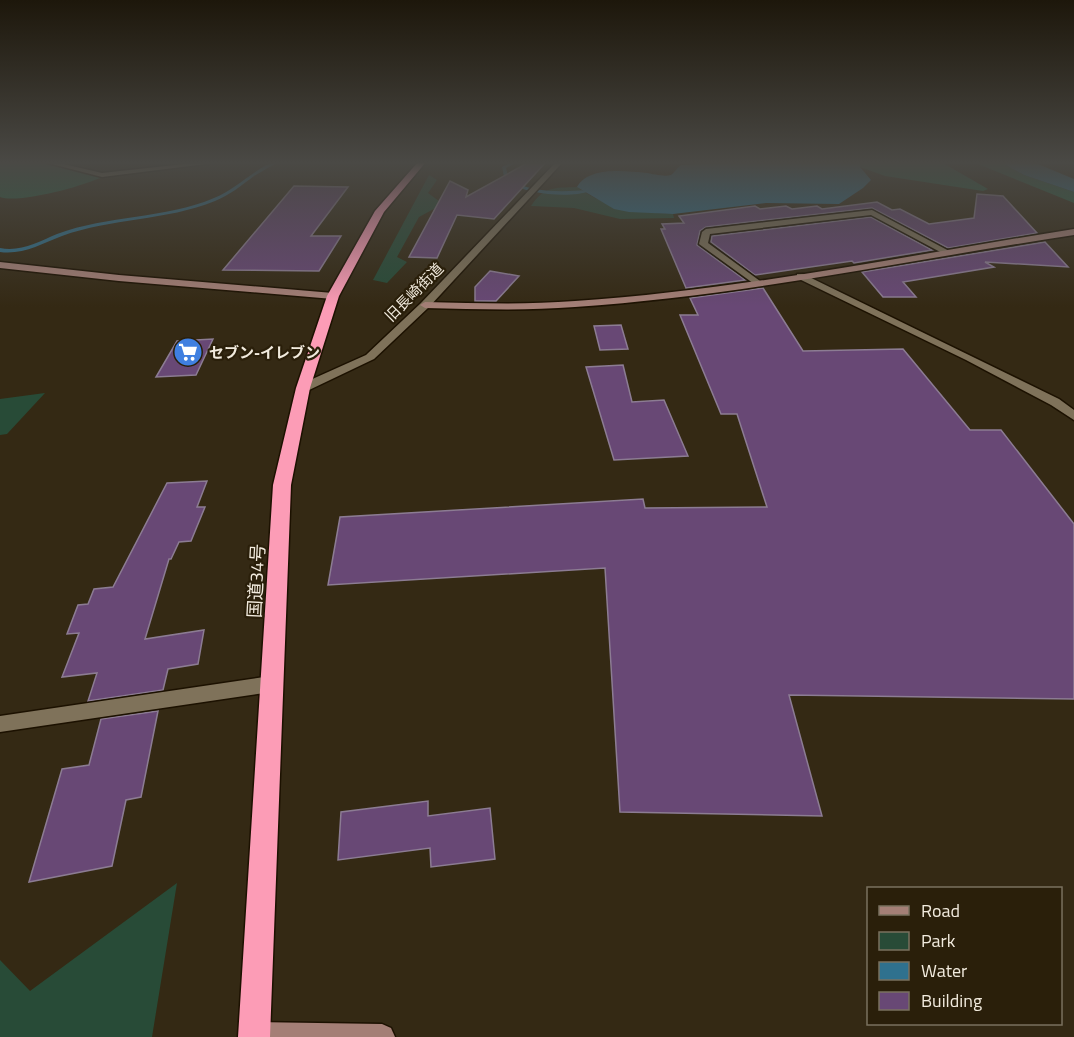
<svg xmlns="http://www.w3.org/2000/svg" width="1074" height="1037" viewBox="0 0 1074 1037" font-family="'Titillium Web','Noto Sans JP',sans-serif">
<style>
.green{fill:#284b37}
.forest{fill:#276244}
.water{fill:#2f718e}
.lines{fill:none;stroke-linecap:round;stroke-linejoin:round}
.stream{fill:#2f718e;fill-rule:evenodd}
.building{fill:#684875;stroke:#8c7c93;stroke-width:1.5}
.street-casing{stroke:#1c1100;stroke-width:3}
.secondary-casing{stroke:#1c1100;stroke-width:3}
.highway-casing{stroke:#1c1100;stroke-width:3}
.street{fill:#7f725a;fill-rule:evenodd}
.secondary{fill:#a47f76;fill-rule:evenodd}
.highway{fill:#fc9cb6;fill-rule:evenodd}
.labels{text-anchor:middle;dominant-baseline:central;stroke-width:4.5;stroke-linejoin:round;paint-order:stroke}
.far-street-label{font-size:15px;fill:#f2ebde;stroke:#2a1f0a}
.far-poi-label{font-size:15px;font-weight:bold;fill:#f2ebde;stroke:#2a1f0a;text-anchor:start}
.street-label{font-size:18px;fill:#f2ebde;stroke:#2a1f0a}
</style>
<rect width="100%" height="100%" fill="#342914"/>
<g class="green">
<path d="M 429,175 L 437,180 L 428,193 L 443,204 L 419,217 L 397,257 L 407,262 L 387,283 L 373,280 Z"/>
<path d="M 577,187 C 612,211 633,212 673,214 L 674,218 L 620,219 L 574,208 L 531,206 C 544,186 554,188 577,187 Z"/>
<path d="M 45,393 L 7,434 L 0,435 L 0,399 Z"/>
<path d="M 177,883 L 152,1037 L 0,1037 L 0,960 L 30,991 Z"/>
</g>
<g class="forest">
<path d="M 0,162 L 37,162 L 102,177 C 84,186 18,204 0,197 Z"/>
<path d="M 861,162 L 946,162 L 943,163 L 988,189 L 983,191 L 885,176 L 860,167 Z"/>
<path d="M 973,162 L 1000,162 L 1024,175 L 1074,192 L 1074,203 Z"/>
</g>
<g class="water">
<path d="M 748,162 L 861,162 L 860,167 L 871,180 L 863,188 L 839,204 L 766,203 L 673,214 L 629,212 L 614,209 L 577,187 C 589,166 625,171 647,173 C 653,174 664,177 671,175 C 674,173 678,167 681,165 Z"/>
<path d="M 1000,162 L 1033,162 L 1074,179 L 1074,192 L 1024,175 Z"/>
</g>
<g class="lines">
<g class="stream">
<path d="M 273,162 L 278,162 C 270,167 262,171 254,176 C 242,185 230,195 215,201 C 166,221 111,218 62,236 C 41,244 23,255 0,252 L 0,248 C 21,252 38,242 57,234 C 108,215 165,219 214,198 C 236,189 252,171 273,162 Z"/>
<path d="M 512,162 L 517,162 L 506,168 L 509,180 C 534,193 561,192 588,190 L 590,191 C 569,199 524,194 505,181 L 502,167 Z"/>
</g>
</g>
<g class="building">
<path d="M 529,162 L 546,162 L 494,219 L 457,215 L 437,258 L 409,257 L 450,181 L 468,190 L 466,197 Z"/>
<path d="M 294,186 L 348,187 L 311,236 L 341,236 L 319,271 L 223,270 Z"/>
<path d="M 977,194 L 1003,196 L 1037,233 L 948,248 L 872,208 L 706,227 L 700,231 L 697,245 L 745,280 L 686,288 L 661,229 L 665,229 L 662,224 L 684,223 L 679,216 L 755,206 L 760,209 L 786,206 L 792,209 L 817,206 L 822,209 L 877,202 L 892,210 L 900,209 L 929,224 L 974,218 Z"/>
<path d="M 871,217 L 932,250 L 854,263 L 852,261 L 755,275 L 711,242 L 712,236 Z"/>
<path d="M 1045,242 L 1068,267 L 985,262 L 994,267 L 903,282 L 916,297 L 883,297 L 862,272 Z"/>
<path d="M 490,271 L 519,276 L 496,301 L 475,301 L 475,287 Z"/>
<path d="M 763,288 L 803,351 L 903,349 L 970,430 L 1001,430 L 1074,524 L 1074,699 L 789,695 L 822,816 L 620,812 L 605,568 L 328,585 L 340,517 L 643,499 L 645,508 L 767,507 L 737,414 L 721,414 L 680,315 L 698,315 L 690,298 Z"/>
<path d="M 621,325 L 628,349 L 600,350 L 594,326 Z"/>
<path d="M 213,339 L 196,375 L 156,377 L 177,341 Z"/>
<path d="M 623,365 L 632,402 L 664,400 L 688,456 L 614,460 L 586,367 Z"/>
<path d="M 207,481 L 197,507 L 205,507 L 191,541 L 179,542 L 171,559 L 169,559 L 145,639 L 204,630 L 198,664 L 168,669 L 163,690 L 88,701 L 97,673 L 62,677 L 79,633 L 67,634 L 78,605 L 88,604 L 94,589 L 113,587 L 167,483 Z"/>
<path d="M 158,711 L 141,797 L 126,800 L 112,866 L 29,882 L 62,769 L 89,765 L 101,719 Z"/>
<path d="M 428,801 L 428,816 L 490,808 L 495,859 L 431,867 L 430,848 L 338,860 L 341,812 Z"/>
</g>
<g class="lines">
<g class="street-casing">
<g id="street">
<path d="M 44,162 L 55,162 L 102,173 L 202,162 L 222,162 L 102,177 Z"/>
<path d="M 556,162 L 563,162 L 429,307 L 374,359 L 307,391 L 299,391 L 299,385 L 366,355 L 421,303 Z"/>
<path d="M 872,210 L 951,252 L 944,254 L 871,215 L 710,234 L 708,243 L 760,281 L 760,285 L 757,286 L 699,244 L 702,232 L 706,229 Z"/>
<path d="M 797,274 L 803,274 L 1059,399 L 1074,410 L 1074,420 L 1051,405 L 966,360 L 797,278 Z"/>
<path d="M 271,676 L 278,679 L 280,684 L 278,689 L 271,692 L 0,732 L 0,716 Z"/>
</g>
</g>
<g class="secondary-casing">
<g id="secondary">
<path d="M 1074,229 L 1074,235 C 908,260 743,296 575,307 C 525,311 475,309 425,308 L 420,305 L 425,302 C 475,303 525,305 575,301 C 743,290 908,255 1074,229 Z"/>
<path d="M 0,262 L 119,275 L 333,293 L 338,296 L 333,299 L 119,281 L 0,268 Z"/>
<path d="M 254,1022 L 382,1024 L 391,1028 L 395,1037 L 242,1037 L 245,1026 Z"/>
</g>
</g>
<g class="highway-casing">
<path id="highway" d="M 418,162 L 426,162 L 384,212 L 339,296 L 310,388 L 291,485 L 270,1037 L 238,1037 L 273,485 L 296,388 L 327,296 L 375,211 Z"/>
</g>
<use href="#street" class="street"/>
<use href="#secondary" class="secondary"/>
<use href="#highway" class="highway"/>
</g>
<linearGradient id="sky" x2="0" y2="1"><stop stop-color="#1d170b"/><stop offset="0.53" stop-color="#4a4945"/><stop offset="1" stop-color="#4a4945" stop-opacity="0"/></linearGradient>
<rect width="1074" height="307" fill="url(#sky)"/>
<defs>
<g id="supermarket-disc" transform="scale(1.5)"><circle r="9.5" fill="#3f7fe0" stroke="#2a1f0a"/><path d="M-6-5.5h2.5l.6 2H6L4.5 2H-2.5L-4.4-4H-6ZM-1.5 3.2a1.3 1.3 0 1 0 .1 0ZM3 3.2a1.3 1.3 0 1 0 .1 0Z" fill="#fff"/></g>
</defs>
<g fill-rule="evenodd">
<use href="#supermarket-disc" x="188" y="352"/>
</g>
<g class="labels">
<g class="far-street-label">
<text transform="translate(414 292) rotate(-45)">旧長崎街道</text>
</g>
<g class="far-poi-label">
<text x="209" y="352">セブン-イレブン</text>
</g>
<g class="street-label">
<text transform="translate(256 581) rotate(-87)">国道34号</text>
</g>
</g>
<rect x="867" y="887" width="195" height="138" fill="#2a1f0a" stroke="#7a715f" stroke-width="1.5"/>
<rect x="879" y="906" width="30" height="9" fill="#a47f76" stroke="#7a715f" stroke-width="1.5"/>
<text x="921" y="917" font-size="18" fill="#f2ebde">Road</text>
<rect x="879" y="932" width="30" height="18" fill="#284b37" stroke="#7a715f" stroke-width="1.5"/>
<text x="921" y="947" font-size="18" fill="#f2ebde">Park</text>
<rect x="879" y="962" width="30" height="18" fill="#2f718e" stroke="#7a715f" stroke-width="1.5"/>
<text x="921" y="977" font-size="18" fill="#f2ebde">Water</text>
<rect x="879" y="992" width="30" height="18" fill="#684875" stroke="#7a715f" stroke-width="1.5"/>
<text x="921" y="1007" font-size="18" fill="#f2ebde">Building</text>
</svg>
